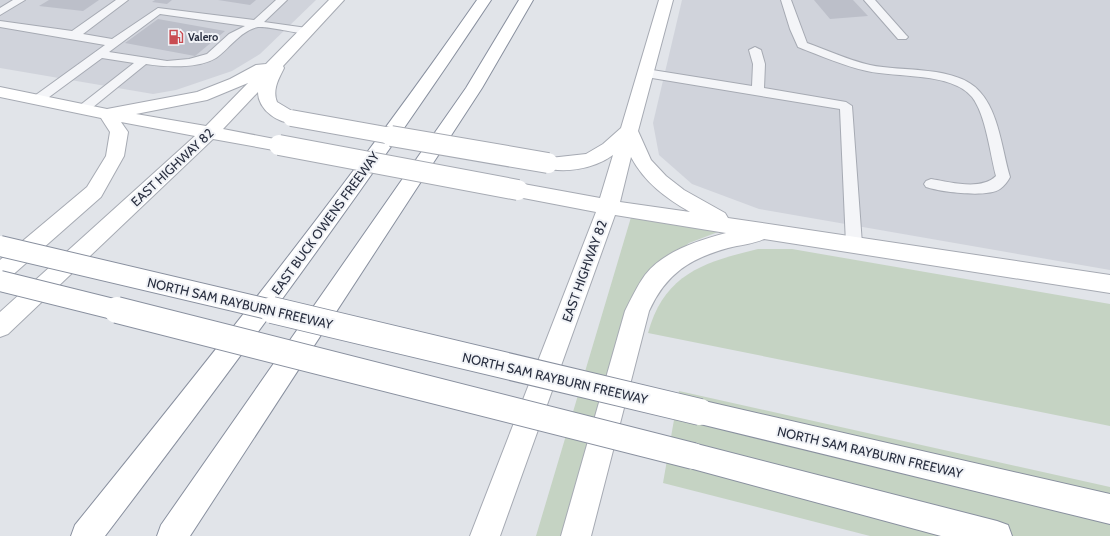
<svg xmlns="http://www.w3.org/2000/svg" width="1110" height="536" viewBox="0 0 1110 536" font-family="Cabin,sans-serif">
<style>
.built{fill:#d0d3db}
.green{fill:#c5d3c3}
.building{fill:#bcbfc9}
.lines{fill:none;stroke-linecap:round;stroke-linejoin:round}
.service-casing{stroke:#a6aab3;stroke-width:2}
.secondary-casing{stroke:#a6aab3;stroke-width:2}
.motorway-casing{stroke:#89909f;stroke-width:2}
.service{fill:#f4f5f8;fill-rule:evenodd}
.secondary{fill:#fff;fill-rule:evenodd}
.motorway{fill:#fff;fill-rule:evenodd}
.secondary-bridge-far1-casing{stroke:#a6aab3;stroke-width:18;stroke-linecap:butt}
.secondary-bridge-casing{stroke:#a6aab3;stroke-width:22;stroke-linecap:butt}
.motorway-bridge-far1-casing{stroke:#89909f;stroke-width:22;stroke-linecap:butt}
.motorway-bridge-casing{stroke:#89909f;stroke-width:28;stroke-linecap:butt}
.secondary-bridge-far1{stroke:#fff;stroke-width:16}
.secondary-bridge{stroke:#fff;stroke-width:20}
.motorway-bridge-far1{stroke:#fff;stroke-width:20}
.motorway-bridge{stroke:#fff;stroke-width:26}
.labels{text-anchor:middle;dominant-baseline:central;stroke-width:4;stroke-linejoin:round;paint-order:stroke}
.far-poi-label{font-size:11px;font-weight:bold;fill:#2a3041;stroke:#f1f3f7;text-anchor:start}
.street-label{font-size:13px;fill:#2a3041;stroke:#f1f3f7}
</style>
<rect width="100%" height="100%" fill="#e1e4e9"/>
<g class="built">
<path d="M 0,0 L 316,0 L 260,54 L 232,71 L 176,90 L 153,94 L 0,68 Z"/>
<path d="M 682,0 L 1110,0 L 1110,270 L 759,209 L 692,184 L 659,155 L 653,123 Z"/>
</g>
<g class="green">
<path d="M 632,214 L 718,232 L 689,243 L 658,269 L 570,536 L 536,536 Z"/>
<path d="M 758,249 L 792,249 L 1110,304 L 1110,426 L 648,333 C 664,274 704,262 758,249 Z"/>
<path d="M 679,391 L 1110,487 L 1110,536 L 870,536 L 663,483 Z"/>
</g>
<g class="building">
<path d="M 49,0 L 99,0 L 83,11 L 39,6 Z"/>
<path d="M 155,0 L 172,0 L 167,4 L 152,2 Z"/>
<path d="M 218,0 L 256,0 L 250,5 Z"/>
<path d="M 814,0 L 853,0 L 868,16 L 830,19 Z"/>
<path d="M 158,19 L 225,31 L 195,56 L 125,43 Z"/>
</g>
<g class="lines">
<g class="service-casing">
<g id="service">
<path d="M 13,0 L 25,0 L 0,15 L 0,8 Z"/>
<path d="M 116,0 L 128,0 L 83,34 L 112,39 L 158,8 L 254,20 L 276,0 L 287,0 L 264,22 L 307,28 L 312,31 L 307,34 C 295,33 268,26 258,27 C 241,30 228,50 216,58 C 198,69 165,67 146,64 L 87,112 L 79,112 L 77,109 L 79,106 L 134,63 L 102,58 L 41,103 L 33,103 L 31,100 L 33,97 L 105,45 L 0,27 L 0,21 L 72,31 ZM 160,14 L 245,26 L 229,34 L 207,54 L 189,59 L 167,61 L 109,52 Z"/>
<path d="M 781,0 L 791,0 L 807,43 C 827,50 848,60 870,65 C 901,72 958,65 980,92 C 999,113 1002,150 1010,177 C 1008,181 1004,186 1000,189 C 987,198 941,192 926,187 L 924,184 L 926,181 L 931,179 C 950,182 981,191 996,176 C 990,154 986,115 972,97 C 952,72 896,78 867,71 C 844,66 821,56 798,47 L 790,29 Z"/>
<path d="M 864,0 L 875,0 L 906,35 L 908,37 L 906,39 L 898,39 Z"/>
<path d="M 755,47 L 761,50 L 765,64 L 764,88 L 846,102 L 852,106 L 862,244 L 859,248 L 854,250 L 849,248 L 846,244 L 840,109 L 646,77 L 640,73 L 646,69 L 752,86 L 753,64 L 749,50 Z"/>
</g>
</g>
<g class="secondary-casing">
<g id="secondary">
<path d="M 329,0 L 344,0 L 283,66 L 284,68 C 279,78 272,90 277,102 L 297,114 L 300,118 L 297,122 C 280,126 258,110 258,92 L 223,129 L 285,141 L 288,145 L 285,149 L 279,151 L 213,139 L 8,334 L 0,337 L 0,312 L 195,136 L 121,122 L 128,132 L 124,156 L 101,197 L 8,279 L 0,282 L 0,260 L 87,187 L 106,156 L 110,132 L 101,118 L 0,97 L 0,87 L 107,109 L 197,92 L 230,79 L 256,65 L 266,64 ZM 248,83 L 206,126 L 136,114 L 207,100 Z"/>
<path d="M 659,0 L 673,0 L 638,131 L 651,160 L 666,176 L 684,190 L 725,213 L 728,218 L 1110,275 L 1110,293 L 764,239 C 754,244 739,245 728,248 C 689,259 666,274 649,311 L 591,536 L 561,536 L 625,311 C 631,299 637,286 645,275 C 664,251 697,241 726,233 L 615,215 L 500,536 L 470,536 L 596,212 L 518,197 L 511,195 L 508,190 L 511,185 L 518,183 L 600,198 L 613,155 C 594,169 564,174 541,167 L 539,163 L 541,159 L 586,154 L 603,144 L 621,128 ZM 631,157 C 645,183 666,198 690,212 L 620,202 Z"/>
</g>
</g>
<g class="motorway-casing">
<g id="motorway">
<path d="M 477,0 L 491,0 C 369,184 238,361 105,536 L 71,536 L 75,525 C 214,353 351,181 477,0 Z"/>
<path d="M 519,0 L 533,0 L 482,88 L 190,536 L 157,536 L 161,525 L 466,88 Z"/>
<path d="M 700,400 L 1110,494 L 1110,524 L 700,424 L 691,421 L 687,412 L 691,403 Z"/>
<path d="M 693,443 L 997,521 L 1008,525 L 1012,536 L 941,536 L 693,469 L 683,465 L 679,456 L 683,447 Z"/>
</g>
</g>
<use href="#service" class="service"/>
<use href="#secondary" class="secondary"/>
<use href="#motorway" class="motorway"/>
<g class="secondary-bridge-far1-casing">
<path id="secondary-bridge-far1" d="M 291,118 L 397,137"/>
</g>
<g class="secondary-bridge-casing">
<g id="secondary-bridge">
<path d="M 391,136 L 548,163"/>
<path d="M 279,145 L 518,190"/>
</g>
</g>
<g class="motorway-bridge-far1-casing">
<g id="motorway-bridge-far1">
<path d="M 0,246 L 276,311"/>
<path d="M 0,281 L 121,311"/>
</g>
</g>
<g class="motorway-bridge-casing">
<g id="motorway-bridge">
<path d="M 117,310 L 693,456"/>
<path d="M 272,310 L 700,412"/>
</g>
</g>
<use href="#secondary-bridge-far1" class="secondary-bridge-far1"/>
<use href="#secondary-bridge" class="secondary-bridge"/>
<use href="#motorway-bridge-far1" class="motorway-bridge-far1"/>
<use href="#motorway-bridge" class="motorway-bridge"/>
</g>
<defs>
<g id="fuel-bare" transform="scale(1.2)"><path d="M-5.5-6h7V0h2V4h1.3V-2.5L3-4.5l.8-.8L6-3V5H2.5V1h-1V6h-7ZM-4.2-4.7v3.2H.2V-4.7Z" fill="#c94c52" stroke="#f1f3f7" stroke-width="2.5" paint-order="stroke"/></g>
</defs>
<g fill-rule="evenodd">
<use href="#fuel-bare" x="176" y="37"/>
</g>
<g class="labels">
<g class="far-poi-label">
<text x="188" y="37">Valero</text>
</g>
<g class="street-label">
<text transform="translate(172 167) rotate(-43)">EAST HIGHWAY 82</text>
<text transform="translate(325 223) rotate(-54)">EAST BUCK OWENS FREEWAY</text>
<text transform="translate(584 271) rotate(-70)">EAST HIGHWAY 82</text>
<text transform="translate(240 303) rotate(13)">NORTH SAM RAYBURN FREEWAY</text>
<text transform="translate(555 378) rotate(13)">NORTH SAM RAYBURN FREEWAY</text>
<text transform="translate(870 452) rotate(13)">NORTH SAM RAYBURN FREEWAY</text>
</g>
</g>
</svg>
